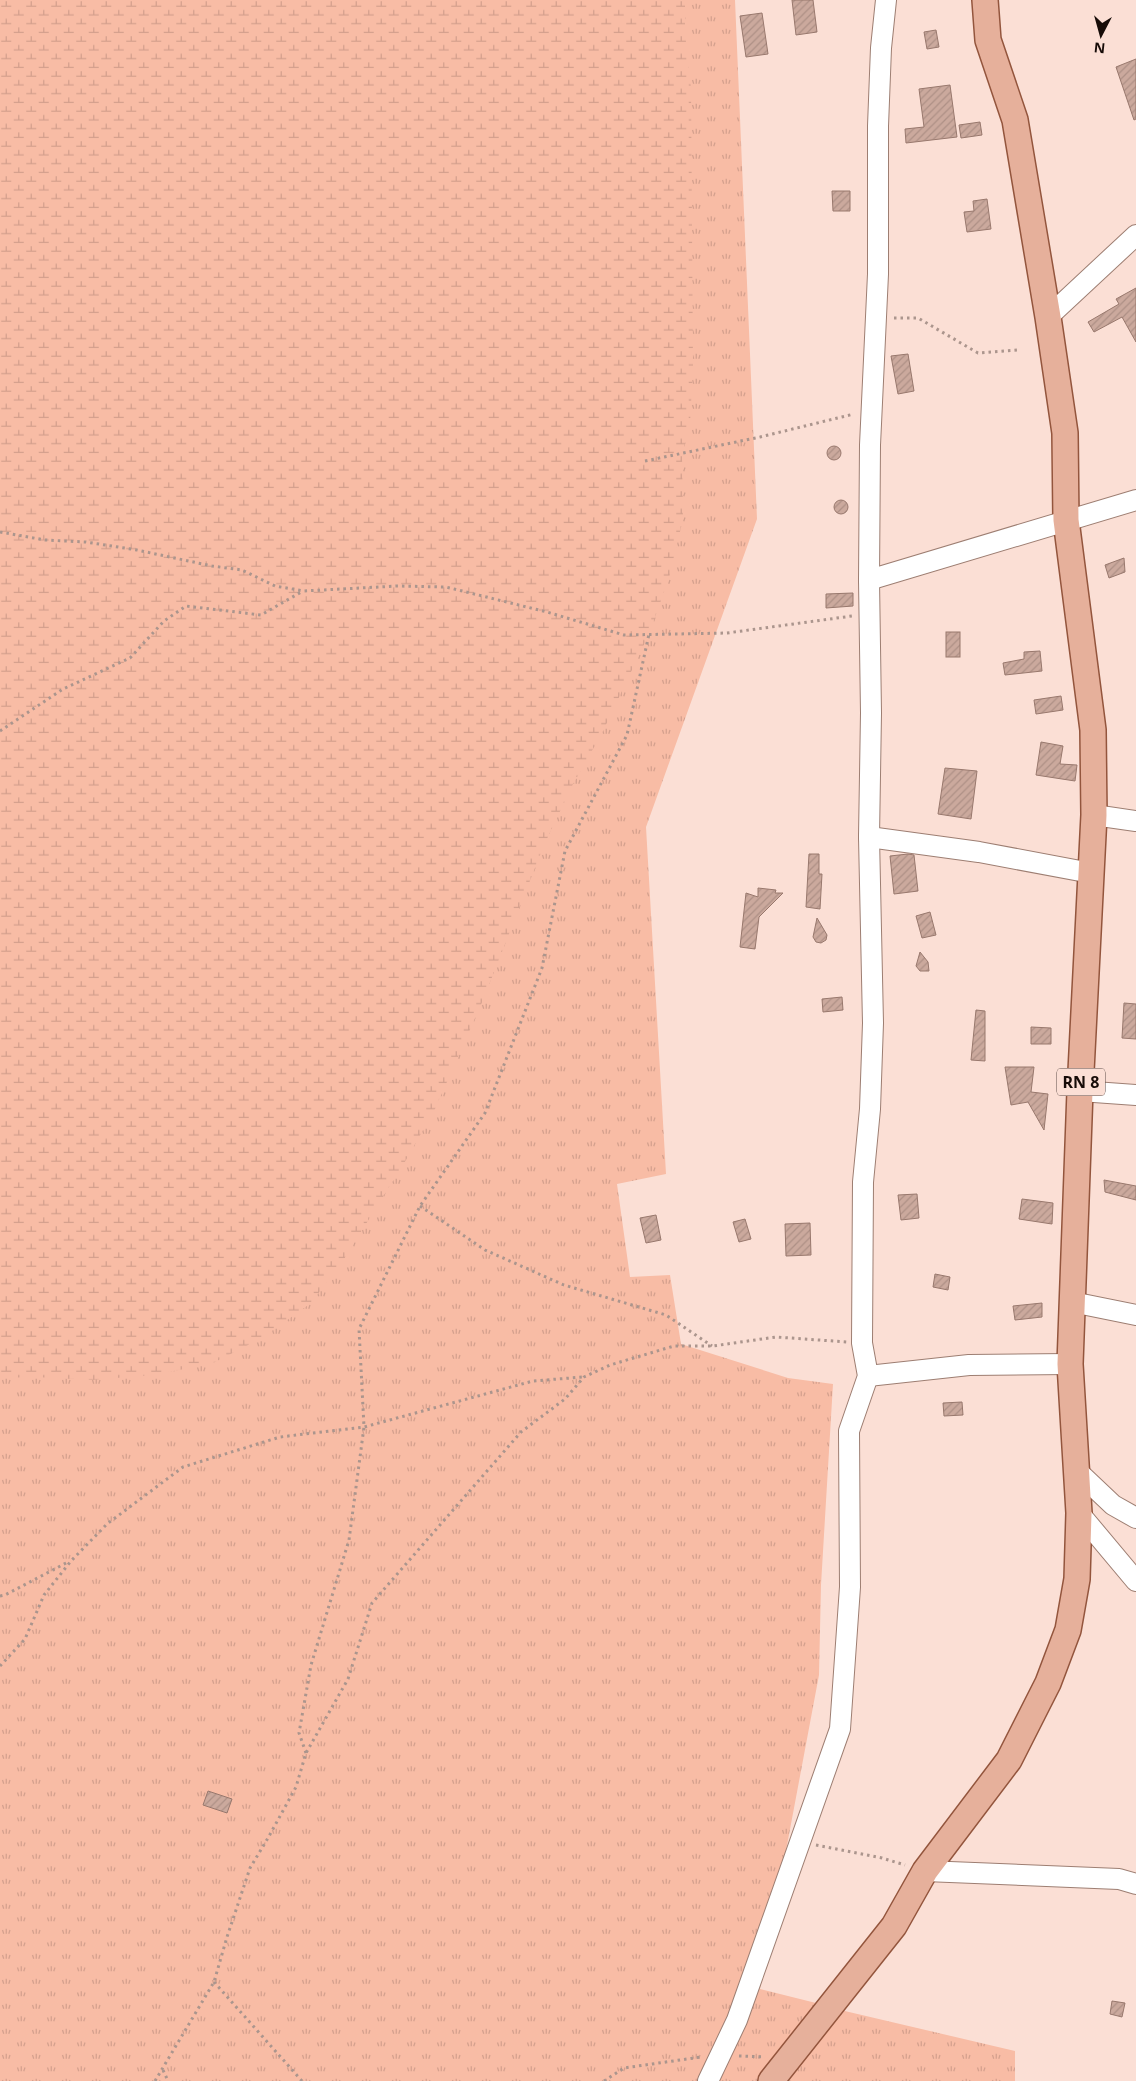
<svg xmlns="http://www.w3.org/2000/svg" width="1136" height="2081" viewBox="0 0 1136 2081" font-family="'Noto Sans',sans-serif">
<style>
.grass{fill:url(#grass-tufts)}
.wetland{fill:url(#wetland-marsh)}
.building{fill:url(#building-hatch);stroke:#98786d}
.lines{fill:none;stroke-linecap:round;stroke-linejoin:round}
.minor-casing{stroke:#9d7e72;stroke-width:22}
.major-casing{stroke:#93553d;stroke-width:28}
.path{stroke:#ab958d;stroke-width:3;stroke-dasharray:2.5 4;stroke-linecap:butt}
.minor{stroke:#fff;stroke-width:20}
.major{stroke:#e6b09b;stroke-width:25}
.labels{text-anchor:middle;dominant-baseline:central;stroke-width:4;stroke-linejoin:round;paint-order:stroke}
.shield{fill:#fbdfd5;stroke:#5b4b46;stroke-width:1}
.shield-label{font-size:16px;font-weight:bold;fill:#170c08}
</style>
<defs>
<pattern id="grass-tufts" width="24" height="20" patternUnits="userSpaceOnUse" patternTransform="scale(1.25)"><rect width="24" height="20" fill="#f8bca5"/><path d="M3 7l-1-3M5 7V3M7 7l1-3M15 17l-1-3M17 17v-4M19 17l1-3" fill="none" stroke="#d4a08d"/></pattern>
<pattern id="wetland-marsh" width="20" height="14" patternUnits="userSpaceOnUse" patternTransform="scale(1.25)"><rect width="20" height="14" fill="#f8bca5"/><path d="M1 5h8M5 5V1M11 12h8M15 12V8" fill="none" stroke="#d4a08d"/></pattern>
<pattern id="building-hatch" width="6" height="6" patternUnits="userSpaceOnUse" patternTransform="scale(1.25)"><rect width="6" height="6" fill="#cba99d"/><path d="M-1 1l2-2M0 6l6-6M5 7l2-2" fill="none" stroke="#ae9086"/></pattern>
</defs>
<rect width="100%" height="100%" fill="#fbdfd5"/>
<g class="grass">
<path d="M 0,0 L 735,0 L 757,519 L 646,827 L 666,1174 L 617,1184 L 630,1277 L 670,1275 L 681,1344 L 788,1378 L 833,1384 L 821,1585 L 819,1675 L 760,1989 L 828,2006 L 770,2081 L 0,2081 Z"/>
<path d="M 832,2008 L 1015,2051 L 1015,2081 L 774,2081 Z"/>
</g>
<path class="wetland" d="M 0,0 L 685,0 L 685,33 L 691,88 L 693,367 L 690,423 L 682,455 L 683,519 L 669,578 L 649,634 L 602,733 L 572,786 L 544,845 L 483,1000 L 435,1109 L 406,1160 L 344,1259 L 311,1303 L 262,1338 L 211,1364 L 152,1375 L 92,1380 L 35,1377 L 0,1378 Z"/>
<g class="building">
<path d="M 792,0 L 813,0 L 817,32 L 796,35 Z"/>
<path d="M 762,13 L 768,54 L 746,57 L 740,16 Z"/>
<path d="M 936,30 L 939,47 L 927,49 L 924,32 Z"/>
<path d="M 1136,59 L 1136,119 L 1134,120 L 1116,67 Z"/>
<path d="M 950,85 L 957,137 L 906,143 L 905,129 L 924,127 L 919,89 Z"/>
<path d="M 980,122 L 982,135 L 961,138 L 959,125 Z"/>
<path d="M 832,191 L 850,191 L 850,211 L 833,211 Z"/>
<path d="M 987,199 L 991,229 L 967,232 L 964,212 L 974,211 L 973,201 Z"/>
<path d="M 1136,288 L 1136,342 L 1122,317 L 1094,332 L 1088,322 L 1119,304 L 1116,299 Z"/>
<path d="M 908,354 L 914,391 L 898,394 L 891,356 Z"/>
<circle cx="834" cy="453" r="7"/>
<circle cx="841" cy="507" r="7"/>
<path d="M 1124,558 L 1125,572 L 1109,578 L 1105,565 Z"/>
<path d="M 853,593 L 853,606 L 826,608 L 826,594 Z"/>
<rect x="946" y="632" width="14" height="25"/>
<path d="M 1040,651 L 1042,671 L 1005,675 L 1003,663 L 1024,659 L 1024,652 Z"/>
<path d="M 1061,696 L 1063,710 L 1036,714 L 1034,700 Z"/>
<path d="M 1041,742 L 1063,746 L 1060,764 L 1077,765 L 1075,781 L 1036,775 Z"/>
<path d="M 945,768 L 977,771 L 971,819 L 938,814 Z"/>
<path d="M 809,854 L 819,854 L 819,874 L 822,874 L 820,909 L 806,907 Z"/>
<path d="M 908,854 L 914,855 L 918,891 L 894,894 L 890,856 Z"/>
<path d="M 758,888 L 776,890 L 775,893 L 783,893 L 759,917 L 755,949 L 740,947 L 746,893 L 758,897 Z"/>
<path d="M 930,912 L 936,935 L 922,938 L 916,916 Z"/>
<path d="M 817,918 L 827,935 L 826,940 L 821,943 L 816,942 L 813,937 Z"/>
<path d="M 920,952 L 928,962 L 929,971 L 920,971 L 916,966 Z"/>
<path d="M 842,997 L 843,1010 L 823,1012 L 822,999 Z"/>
<path d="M 1124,1003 L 1136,1004 L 1136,1039 L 1122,1038 Z"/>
<path d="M 976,1010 L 985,1011 L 985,1061 L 971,1060 Z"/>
<path d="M 1031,1027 L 1051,1028 L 1051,1044 L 1031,1044 Z"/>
<path d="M 1005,1067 L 1034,1067 L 1031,1092 L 1048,1094 L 1044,1130 L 1028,1102 L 1011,1105 Z"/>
<path d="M 1104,1180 L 1136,1186 L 1136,1200 L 1105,1192 Z"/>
<path d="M 917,1194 L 919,1218 L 901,1220 L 898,1195 Z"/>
<path d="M 1022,1199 L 1053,1203 L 1052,1224 L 1019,1219 Z"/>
<path d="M 656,1215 L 661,1240 L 646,1243 L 640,1218 Z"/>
<path d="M 745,1219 L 751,1239 L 739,1242 L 733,1222 Z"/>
<path d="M 810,1223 L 811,1255 L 786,1256 L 785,1224 Z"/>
<path d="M 935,1274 L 950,1277 L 948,1290 L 933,1287 Z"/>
<path d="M 1042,1303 L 1042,1317 L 1015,1320 L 1013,1306 Z"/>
<path d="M 962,1402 L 963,1415 L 944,1416 L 943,1403 Z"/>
<path d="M 208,1791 L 232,1799 L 227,1813 L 203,1805 Z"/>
<path d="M 1112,2001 L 1125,2003 L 1122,2017 L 1110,2014 Z"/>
</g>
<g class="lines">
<g class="minor-casing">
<g id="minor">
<path d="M 1048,317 L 1136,235"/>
<path d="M 869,580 L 1136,500"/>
<path d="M 1094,815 L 1136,821"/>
<path d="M 869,837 L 979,852 L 1091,873"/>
<path d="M 1080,1091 L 1136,1095"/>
<path d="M 1072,1302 L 1136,1315"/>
<path d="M 868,1376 L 969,1365 L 1070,1364"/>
<path d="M 1076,1470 L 1113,1505 L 1136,1518"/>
<path d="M 1079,1513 L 1136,1581"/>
<path d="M 925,1871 L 1119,1879 L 1136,1884"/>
<path d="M 708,2081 L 737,2020 L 840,1729 L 850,1587 L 849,1431 L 868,1376 L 862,1343 L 863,1182 L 870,1109 L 873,1023 L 869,837 L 871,713 L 869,580 L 870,445 L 878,274 L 878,126 L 881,48 L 886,0"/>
</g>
</g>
<g class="major-casing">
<path id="major" d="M 771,2081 L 894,1926 L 925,1871 L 1009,1760 L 1048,1683 L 1068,1630 L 1077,1579 L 1079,1513 L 1070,1364 L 1080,1091 L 1094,815 L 1093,730 L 1066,520 L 1065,433 L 1048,317 L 1015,120 L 988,40 L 985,0"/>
</g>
<g class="path">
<path d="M 894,318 L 918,318 L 978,353 L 1018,350"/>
<path d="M 645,461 L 760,437 L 854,414"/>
<path d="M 0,532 L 45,540 L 86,542 L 137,550 L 212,566 L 242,570 L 275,586 L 304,591 L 397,586 L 446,587 L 547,612 L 624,635 L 727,633 L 852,616"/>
<path d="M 0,731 L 63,689 L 130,658 L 164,621 L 186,606 L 261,615 L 303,591"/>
<path d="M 420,1206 L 485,1250 L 564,1285 L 666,1315 L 712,1346"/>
<path d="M 0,1596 L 5,1595 L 68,1562"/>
<path d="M 0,1666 L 25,1639 L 44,1595 L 71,1561 L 107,1524 L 183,1467 L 280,1437 L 364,1427 L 533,1381 L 583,1377"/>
<path d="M 306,1753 L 299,1733 L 311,1665 L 349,1540 L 364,1427 L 359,1329 L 420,1206 L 485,1113 L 542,968 L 565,851 L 627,735 L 649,634"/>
<path d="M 816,1845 L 882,1858 L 905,1865"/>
<path d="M 214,1982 L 302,2081"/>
<path d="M 739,2056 L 765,2057"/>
<path d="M 163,2070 L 168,2081"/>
<path d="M 155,2081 L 214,1982 L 227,1937 L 250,1868 L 268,1838 L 296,1787 L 306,1753 L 348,1679 L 372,1603 L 521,1432 L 565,1399 L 584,1377 L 610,1365 L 674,1346 L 713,1346 L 776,1337 L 847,1342"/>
<path d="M 604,2081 L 624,2068 L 701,2057"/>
</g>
<use href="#minor" class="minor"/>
<use href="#major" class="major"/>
</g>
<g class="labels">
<rect class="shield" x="1057" y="1068.5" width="48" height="27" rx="4"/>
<g class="shield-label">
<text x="1081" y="1082">RN 8</text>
</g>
</g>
<g transform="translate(1101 35) rotate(186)" stroke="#fbdfd5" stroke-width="4" paint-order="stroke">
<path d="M0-4L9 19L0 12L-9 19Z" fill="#170c08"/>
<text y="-8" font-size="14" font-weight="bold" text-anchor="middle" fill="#170c08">N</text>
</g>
</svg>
